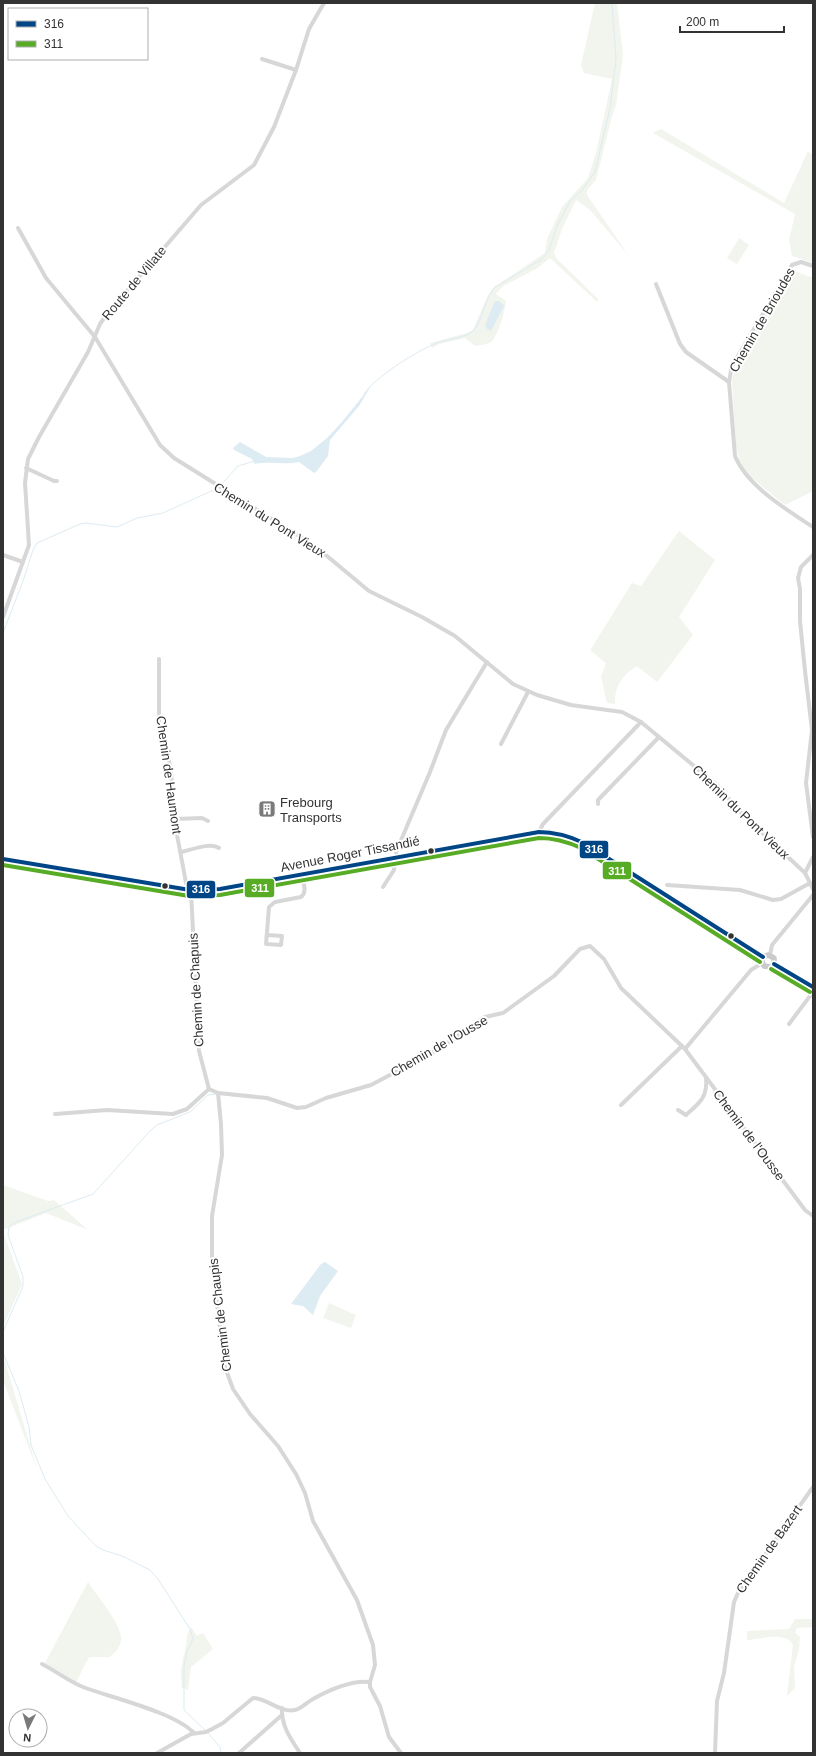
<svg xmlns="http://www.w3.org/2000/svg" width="816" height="1756" viewBox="0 0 816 1756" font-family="Arial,sans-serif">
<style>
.green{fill:#f1f5ed}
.water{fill:#ddebf3}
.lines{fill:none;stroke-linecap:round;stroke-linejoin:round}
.stream{stroke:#ddebf3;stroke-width:1}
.minor{stroke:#d7d7d7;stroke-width:4}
.major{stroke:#cacaca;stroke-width:5.5}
.bus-1-casing{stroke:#fff;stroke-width:7}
.bus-2-casing{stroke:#fff;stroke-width:7}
.bus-1{stroke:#004687;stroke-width:4}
.bus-2{stroke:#58ac25;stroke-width:4}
.bus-dot{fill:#333;stroke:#fff;stroke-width:1.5}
.labels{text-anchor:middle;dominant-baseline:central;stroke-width:4;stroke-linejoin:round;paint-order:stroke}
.street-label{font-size:13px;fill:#333;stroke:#fff}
.poi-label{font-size:13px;fill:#333;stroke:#fff;text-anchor:start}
.line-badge{stroke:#fff;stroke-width:1.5}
.badge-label{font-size:11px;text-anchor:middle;font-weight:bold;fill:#fff}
</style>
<rect width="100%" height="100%" fill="#fff"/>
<g class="green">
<path d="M 595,3 L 617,3 L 623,55 L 616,105 L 612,116 L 596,180 L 587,190 L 587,195 L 629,256 L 590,210 L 576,200 L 562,229 L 554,253 L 556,258 L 598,299 L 597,302 L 550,258 L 536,269 L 503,286 L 496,294 L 506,301 C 505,311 499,332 493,340 C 489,345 480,345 475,346 L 465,338 L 439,344 L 432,348 L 430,343 L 467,333 L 473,330 L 487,297 L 494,287 L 545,253 L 547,239 L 562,207 L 588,178 L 596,153 L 612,79 L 584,73 L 581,65 Z"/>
<path d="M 661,129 L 784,203 L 808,151 L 813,155 L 813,263 L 792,256 L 789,240 L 795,214 L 653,133 Z"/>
<path d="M 739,238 L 749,245 L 737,264 L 727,258 Z"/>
<path d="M 791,270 L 813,278 L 813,491 L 785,505 L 746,473 L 741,465 L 736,447 L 732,379 L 739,359 Z"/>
<path d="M 679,531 L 715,560 L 679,617 L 693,635 L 657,682 L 637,666 C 622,675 614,687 615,704 L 607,703 L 601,677 L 606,663 L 591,651 L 591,649 L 632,583 L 641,586 Z"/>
<path d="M 3,1185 L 48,1201 L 54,1200 L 88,1230 L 46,1213 L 3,1230 Z"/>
<path d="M 3,1232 L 22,1284 L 3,1327 Z"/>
<path d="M 329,1303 L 356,1315 L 351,1328 L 323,1318 Z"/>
<path d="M 3,1355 L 37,1469 L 3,1380 Z"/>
<path d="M 88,1582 C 96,1595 122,1624 121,1639 C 121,1646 115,1653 110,1657 L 89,1657 L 76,1682 L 45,1663 Z"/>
<path d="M 795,1619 L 813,1619 L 813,1627 L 797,1628 L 795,1633 L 800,1637 L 799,1649 L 794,1667 L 795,1688 L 787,1696 L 793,1645 C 787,1631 760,1639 747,1640 L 747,1631 L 789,1629 Z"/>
<path d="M 191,1627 L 197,1636 L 203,1633 L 213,1649 L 191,1667 L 188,1690 L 181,1687 C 183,1681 180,1677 181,1672 C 182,1659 187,1647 187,1635 Z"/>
</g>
<g class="water">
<path d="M 495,301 L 499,301 L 504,306 L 491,331 L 487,329 L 485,325 Z"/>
<path d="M 371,386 L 359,406 L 330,440 L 328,456 L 316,472 L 314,473 L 299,462 C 285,465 270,461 255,464 L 252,459 L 234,450 L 233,448 L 240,442 L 266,457 L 293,458 L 300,456 L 311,451 L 327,438 L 341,423 Z"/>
<path d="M 325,1262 L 338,1271 L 320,1296 L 313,1315 L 303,1306 L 291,1304 L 321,1264 Z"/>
</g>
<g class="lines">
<g class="stream">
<path d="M 364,394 C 375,377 418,350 437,343 C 447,339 467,338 474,330 C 482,320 485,300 494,288 L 542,259 L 549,250 L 557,226 L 570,201 L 583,189 L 595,172 L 610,108 L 616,59 L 612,3"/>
<path d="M 220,486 L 238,466 L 255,461"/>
<path d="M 3,633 L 23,581 L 33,550 L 37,543 L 80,524 L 86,523 L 117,527 L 137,518 L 163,513 L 218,488"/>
<path d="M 3,1332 L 23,1286 L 23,1277 L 8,1235 L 9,1228 L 13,1223 L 93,1194 L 150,1131 L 157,1125 L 190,1112 L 208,1095 L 217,1094"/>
<path d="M 3,1353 L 19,1391 L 29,1427 L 31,1445 L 45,1479 L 68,1516 L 96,1546 L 103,1550 L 122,1556 L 150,1570 L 158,1579 L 190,1629 L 193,1639 L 187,1652 L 184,1666 L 184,1710 L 205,1730"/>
<path d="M 207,1732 L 220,1747 L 221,1753"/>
</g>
<g class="minor">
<path d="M 262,59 L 296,70"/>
<path d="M 18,228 L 46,278 L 95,337 L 160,445 L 174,458 L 315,546 L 369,591 L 422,617 L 455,636 L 513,684 L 537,695 L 571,705 L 622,712 L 641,722 L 717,785 L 739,811 L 805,873"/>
<path d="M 813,266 L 801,262 L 792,265 L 732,366 L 729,382 L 735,456 C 747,486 787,510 813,527"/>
<path d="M 656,284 L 680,344 L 686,352 L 729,382"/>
<path d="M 26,468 L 54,481 L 57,481"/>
<path d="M 3,555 L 23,562"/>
<path d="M 813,555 L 801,567 L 798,578 L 800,589 L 800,621 L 805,671 L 812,730 L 806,783 L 813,837"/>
<path d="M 3,617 L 29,545 L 25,483 L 28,459 L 39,437 L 88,352 L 100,324 L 107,314 L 201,205 L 254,165 L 274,127 L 296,70 L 309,29 L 324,3"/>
<path d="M 159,659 L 159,725 L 171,769 L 174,819 L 187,888 L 191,891 L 199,1051 L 209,1089"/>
<path d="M 501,744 L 528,692"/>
<path d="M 598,804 L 598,800 L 659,737"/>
<path d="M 174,819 L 202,818 L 208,821"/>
<path d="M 539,832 L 543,824 L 641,722"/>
<path d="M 181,852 C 191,850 210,842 219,848"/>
<path d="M 397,857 L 396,852 L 430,772 L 446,730 L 487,662"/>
<path d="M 813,857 L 805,873 L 813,889"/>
<path d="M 667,885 L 740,890 L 773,900 L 781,899 L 810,883"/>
<path d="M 383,887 L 394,870 L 394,867 L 388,858"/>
<path d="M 267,935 L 282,936 L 281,945 L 266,944 L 269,907 L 275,902 L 301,897 C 308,891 303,883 301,874"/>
<path d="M 770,955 L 772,945 L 813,895"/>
<path d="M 789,1024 L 813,992"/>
<path d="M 685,1049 L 751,970 L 762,963"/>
<path d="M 209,1089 L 218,1093 L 267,1098 L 297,1108 L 306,1107 L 326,1098 L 371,1085 L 439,1049 L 485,1017 L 503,1013 L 554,976 L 580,949 L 590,946 L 604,959 L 621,988 L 685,1049 L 805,1210 L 813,1216"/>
<path d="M 218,1093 L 221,1124 L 222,1155 L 212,1216 L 212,1264 L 225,1367 L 233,1389 L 250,1414 L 278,1446 L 296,1474 L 305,1493 L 313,1521 L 357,1600 L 373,1645 L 375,1665 L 370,1682 L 370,1687 L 380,1706 L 389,1737 L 401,1753"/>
<path d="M 621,1105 L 682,1046"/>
<path d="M 678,1110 L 686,1115 C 699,1103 708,1098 706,1077"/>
<path d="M 55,1114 L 107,1110 L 173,1114 L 187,1109 L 209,1089"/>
<path d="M 42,1664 C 56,1671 68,1681 83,1687 C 112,1698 174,1712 194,1733"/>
<path d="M 282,1708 C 281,1726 291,1739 300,1753"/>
<path d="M 157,1753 L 191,1734 L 206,1732 L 212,1729 L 223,1723 L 253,1698 C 267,1698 280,1713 295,1710 C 301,1709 307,1702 313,1699 C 329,1690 351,1680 370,1682"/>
<path d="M 239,1753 L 282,1715"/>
<path d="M 715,1753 L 717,1701 L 724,1673 L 734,1602 L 738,1593 L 813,1487"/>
</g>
<g class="major">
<path d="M 3,859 L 190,890 L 220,889 L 539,832 C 556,832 569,835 584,843 L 689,909 L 763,957"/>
<path d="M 763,957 L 762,962 L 764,966 L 770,967 L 774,964"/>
<path d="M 763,957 L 768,955 L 774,958 L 774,964"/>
<path d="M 774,964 L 813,987"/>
</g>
<g class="bus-1-casing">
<g id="bus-1">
<path d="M 3,859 L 190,890 L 220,889 L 539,832 C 555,832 569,836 584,843 L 763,957"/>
<path d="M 774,964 L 813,987"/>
</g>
</g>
<g class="bus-2-casing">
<g id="bus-2">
<path d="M 3,865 L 189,896 L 220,895 L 539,838 C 554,838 568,842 581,848 L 760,962"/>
<path d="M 771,969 L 810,992"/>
</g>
</g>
<use href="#bus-1" class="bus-1"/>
<use href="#bus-2" class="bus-2"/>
</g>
<defs>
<g id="building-square" transform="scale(0.9)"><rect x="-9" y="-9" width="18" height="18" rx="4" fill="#7a7a7a" stroke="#fff"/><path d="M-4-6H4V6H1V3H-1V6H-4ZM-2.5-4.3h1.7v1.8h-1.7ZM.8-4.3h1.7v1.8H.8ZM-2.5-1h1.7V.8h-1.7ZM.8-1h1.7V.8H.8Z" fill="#fff"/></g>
</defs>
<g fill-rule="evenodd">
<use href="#building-square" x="267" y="809"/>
</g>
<g class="bus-dot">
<circle cx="431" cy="851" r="3.5"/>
<circle cx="165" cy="886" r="3.5"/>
<circle cx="731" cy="936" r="3.5"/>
</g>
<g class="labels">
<g class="street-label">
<text transform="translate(134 283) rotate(-50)">Route de Villate</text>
<text transform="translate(762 320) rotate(-60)">Chemin de Brioudes</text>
<text transform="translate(270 520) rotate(32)">Chemin du Pont Vieux</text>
<text transform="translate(169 775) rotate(82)">Chemin de Haumont</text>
<text transform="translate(741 812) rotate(44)">Chemin du Pont Vieux</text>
<text transform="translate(350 854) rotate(-11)">Avenue Roger Tissandié</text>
<text transform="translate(196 990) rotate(-93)">Chemin de Chapuis</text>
<text transform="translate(439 1046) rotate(-30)">Chemin de l'Ousse</text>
<text transform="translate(749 1135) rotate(53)">Chemin de l'Ousse</text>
<text transform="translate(220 1315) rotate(-97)">Chemin de Chaupis</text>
<text transform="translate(769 1549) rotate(-55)">Chemin de Bazert</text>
</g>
<g class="poi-label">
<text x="280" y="802">Frebourg<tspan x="280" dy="15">Transports</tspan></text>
</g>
</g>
<g class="line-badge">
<rect x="579" y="840" width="30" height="19" rx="4" fill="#004687"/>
<rect x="602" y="861" width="30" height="19" rx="4" fill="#58ac25"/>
<rect x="244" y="878" width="31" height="20" rx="4" fill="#58ac25"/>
<rect x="186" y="880" width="30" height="19" rx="4" fill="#004687"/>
</g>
<g class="badge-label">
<text x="594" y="853">316</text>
<text x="617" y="875">311</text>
<text x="260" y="892">311</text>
<text x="201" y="893">316</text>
</g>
<rect width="816" height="1756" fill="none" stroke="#333333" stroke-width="8"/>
<rect x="8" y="8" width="140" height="52" fill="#ffffff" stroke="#adadad"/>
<rect x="16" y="21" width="20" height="6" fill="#004687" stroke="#adadad"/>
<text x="44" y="28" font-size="12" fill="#333333">316</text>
<rect x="16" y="41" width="20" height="6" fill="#58ac25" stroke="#adadad"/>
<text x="44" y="48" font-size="12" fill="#333333">311</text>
<g transform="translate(28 1728) rotate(185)"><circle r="19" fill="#ffffff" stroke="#adadad"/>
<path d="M0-3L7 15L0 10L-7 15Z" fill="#7a7a7a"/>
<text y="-6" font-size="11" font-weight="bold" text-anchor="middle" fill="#333333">N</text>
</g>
<path d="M680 26v6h104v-6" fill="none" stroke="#333333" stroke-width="2"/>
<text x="686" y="26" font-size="12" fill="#333333" stroke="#ffffff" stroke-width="3" paint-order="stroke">200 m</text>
</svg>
